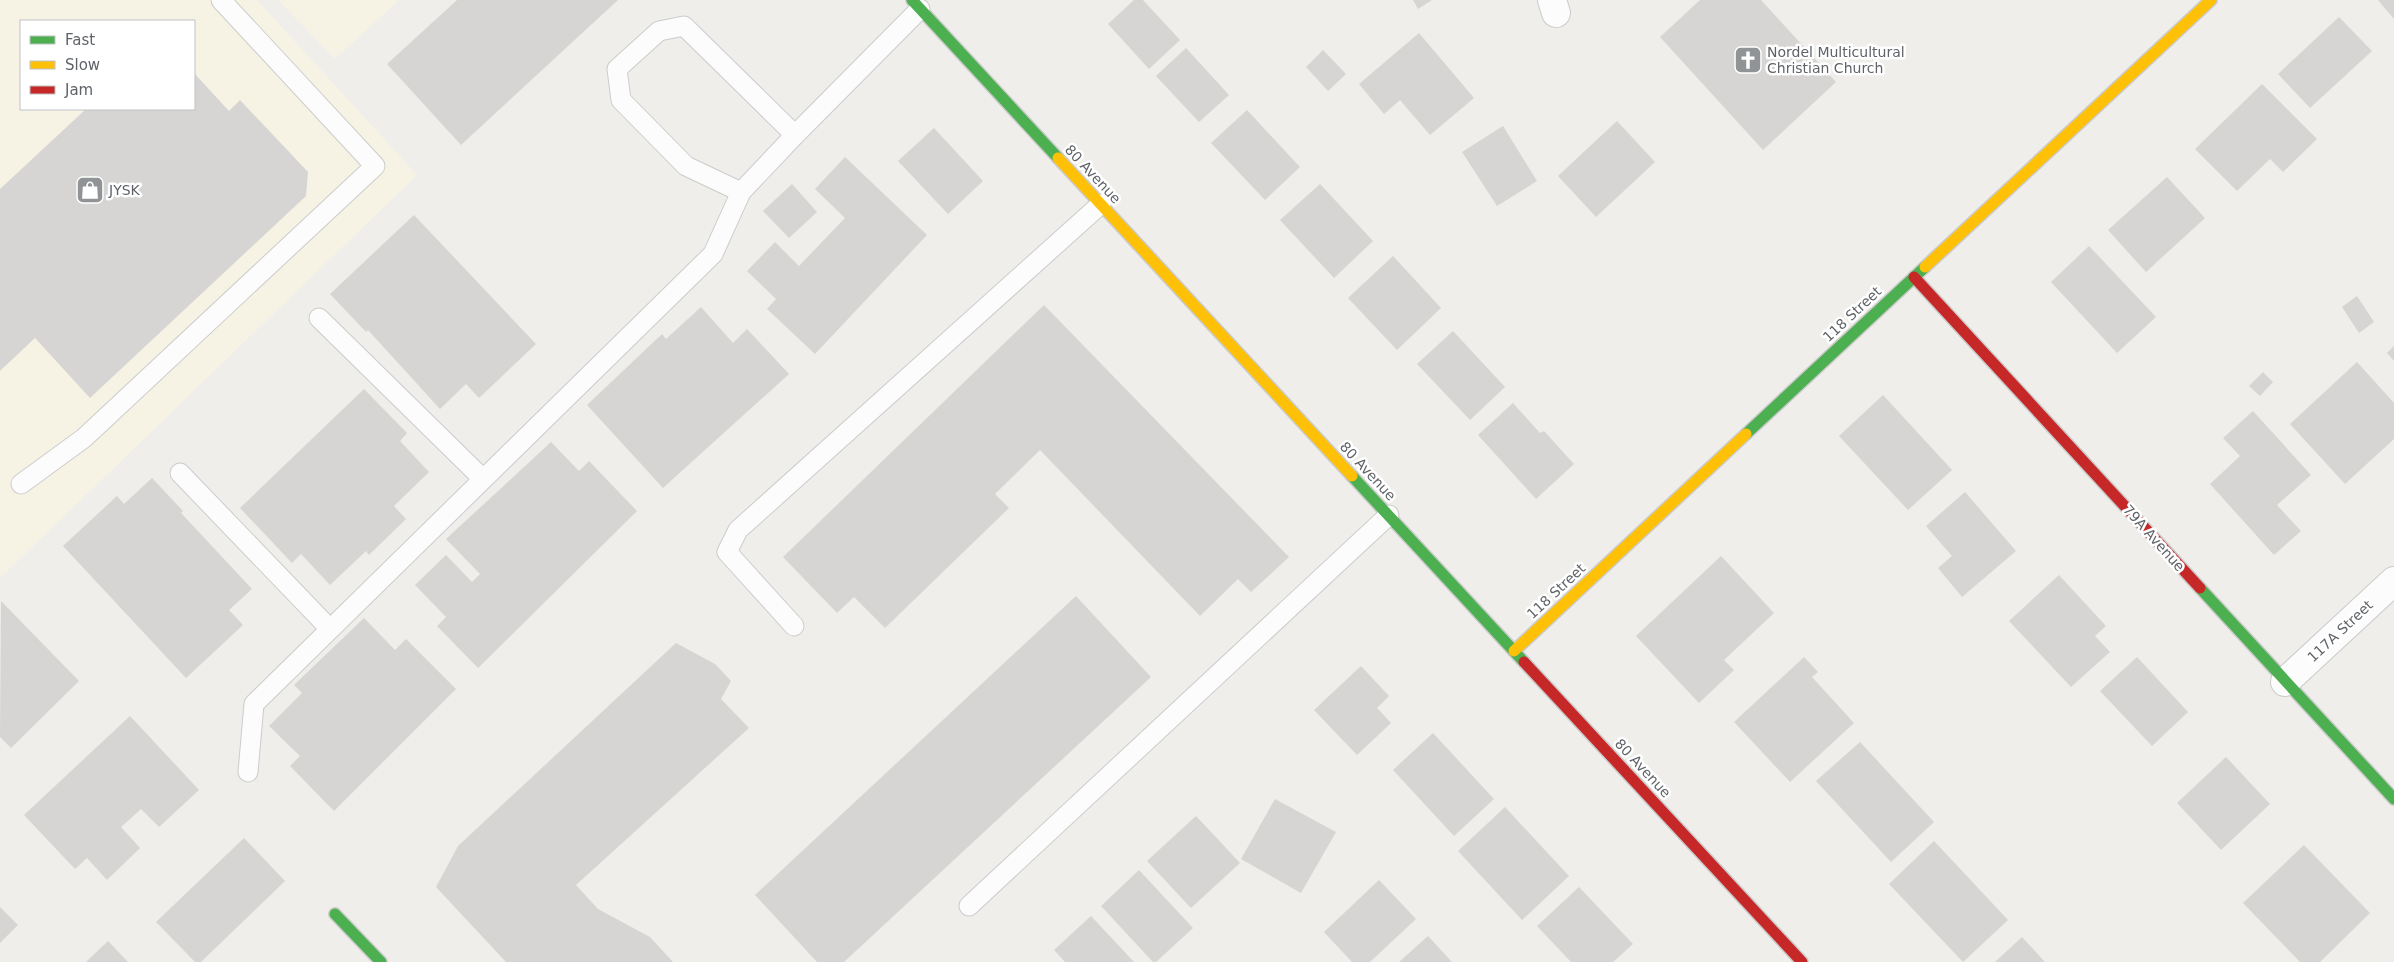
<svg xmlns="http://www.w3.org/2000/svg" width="2394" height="962" viewBox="0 0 2394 962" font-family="'DejaVu Sans',sans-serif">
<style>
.commercial{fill:#f7f3e4;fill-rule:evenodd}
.building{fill:#d6d5d3}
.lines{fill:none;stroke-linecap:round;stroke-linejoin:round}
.lane-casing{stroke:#cbcccc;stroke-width:21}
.street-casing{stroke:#cbcccc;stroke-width:30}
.fast-casing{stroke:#cacacb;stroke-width:14}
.slow-casing{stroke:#cacacb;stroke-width:14}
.jam-casing{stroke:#cacacb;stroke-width:14}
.lane{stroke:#fdfcfc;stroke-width:19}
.street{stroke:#fdfcfc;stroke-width:28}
.fast{stroke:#4caf50;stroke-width:11}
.slow{stroke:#ffc107;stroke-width:11}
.jam{stroke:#c62828;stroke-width:11}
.labels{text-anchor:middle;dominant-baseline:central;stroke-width:5;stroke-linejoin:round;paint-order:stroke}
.poi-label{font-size:14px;fill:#5f6368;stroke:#fff;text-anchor:start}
.street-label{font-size:14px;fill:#5f6368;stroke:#fff}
</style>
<rect width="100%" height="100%" fill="#efeeea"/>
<g class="commercial">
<path d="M 0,0 L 257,0 L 417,175 L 0,578 ZM 21,21 L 194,21 L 194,109 L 21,109 Z"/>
<path d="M 278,0 L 399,0 L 335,59 Z"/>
</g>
<g class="building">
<path d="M 457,0 L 618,0 L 461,145 L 387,64 Z"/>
<path d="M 1134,0 L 1143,0 L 1180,40 L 1149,69 L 1108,24 Z"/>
<path d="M 1413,0 L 1432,0 L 1418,9 Z"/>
<path d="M 1700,0 L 1761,0 L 1836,82 L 1763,150 L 1660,37 Z"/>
<path d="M 2378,0 L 2394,0 L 2394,19 Z"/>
<path d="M 2339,17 L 2372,51 L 2310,108 L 2278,74 Z"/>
<path d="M 1419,33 L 1474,98 L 1430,135 L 1400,100 L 1384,114 L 1359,84 Z"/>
<path d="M 1186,48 L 1229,95 L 1199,122 L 1156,76 Z"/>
<path d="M 1323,50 L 1346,74 L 1328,91 L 1306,67 Z"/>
<path d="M 194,73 L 229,111 L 240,100 L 308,172 L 306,196 L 90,398 L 35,338 L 0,371 L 0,189 L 86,109 L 194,109 Z"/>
<path d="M 2262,84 L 2317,139 L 2283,172 L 2270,159 L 2237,191 L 2195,149 Z"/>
<path d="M 1247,110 L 1300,167 L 1265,200 L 1211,143 Z"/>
<path d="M 1617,121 L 1655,162 L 1596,217 L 1558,176 Z"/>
<path d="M 1503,126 L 1537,181 L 1497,206 L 1462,152 Z"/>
<path d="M 934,128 L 983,181 L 948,214 L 898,161 Z"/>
<path d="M 845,157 L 927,235 L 815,354 L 767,309 L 776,299 L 747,271 L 775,242 L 799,266 L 845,218 L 815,189 Z"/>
<path d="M 2167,177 L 2205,218 L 2146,272 L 2108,230 Z"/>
<path d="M 792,184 L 817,212 L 789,238 L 763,211 Z"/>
<path d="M 1320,184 L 1373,241 L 1334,278 L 1280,220 Z"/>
<path d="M 414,215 L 536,344 L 479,398 L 466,384 L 440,409 L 368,330 L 366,332 L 330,294 Z"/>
<path d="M 2089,246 L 2156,317 L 2117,353 L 2051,282 Z"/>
<path d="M 1393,256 L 1441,308 L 1397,350 L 1348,298 Z"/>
<path d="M 2357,296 L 2374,322 L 2359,333 L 2342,307 Z"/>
<path d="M 1044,305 L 1289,557 L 1251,592 L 1238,579 L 1200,616 L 1040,450 L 995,494 L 1009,508 L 885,628 L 854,597 L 837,613 L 783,557 Z"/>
<path d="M 701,307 L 733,343 L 747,329 L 789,374 L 663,488 L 587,405 L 662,334 L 666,339 Z"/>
<path d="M 1453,331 L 1505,387 L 1470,420 L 1417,364 Z"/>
<path d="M 2394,346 L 2394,361 L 2387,353 Z"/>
<path d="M 2357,362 L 2394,403 L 2394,439 L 2345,484 L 2290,424 Z"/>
<path d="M 2263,372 L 2273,382 L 2260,396 L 2249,386 Z"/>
<path d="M 364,389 L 407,433 L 400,441 L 429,472 L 394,506 L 406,519 L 369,555 L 366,551 L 330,585 L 301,554 L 292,563 L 240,508 Z"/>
<path d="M 1883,395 L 1952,470 L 1908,510 L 1839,436 Z"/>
<path d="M 1513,403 L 1540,433 L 1544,431 L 1574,464 L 1536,499 L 1478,435 Z"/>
<path d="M 2253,411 L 2311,475 L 2277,505 L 2301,531 L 2274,555 L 2210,484 L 2240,456 L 2223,438 Z"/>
<path d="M 551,442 L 579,471 L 589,461 L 637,511 L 478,668 L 437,626 L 446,617 L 415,585 L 446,555 L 472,582 L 480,574 L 446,539 Z"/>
<path d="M 152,478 L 183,511 L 181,513 L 252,589 L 229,610 L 243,625 L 186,678 L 63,546 L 117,496 L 124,504 Z"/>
<path d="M 1965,492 L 2016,551 L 1962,597 L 1938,568 L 1952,556 L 1926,526 Z"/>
<path d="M 1721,556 L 1774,613 L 1724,660 L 1734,670 L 1699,703 L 1636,636 Z"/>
<path d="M 2059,575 L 2106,626 L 2095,636 L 2110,652 L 2071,687 L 2009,621 Z"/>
<path d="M 1076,596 L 1151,677 L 844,962 L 817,962 L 755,895 Z"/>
<path d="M 1,601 L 79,681 L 11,748 L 0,737 Z"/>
<path d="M 364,618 L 395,650 L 406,639 L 456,689 L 334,811 L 290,766 L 300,756 L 269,726 L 302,693 L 294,685 Z"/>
<path d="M 676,643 L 715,664 L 731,681 L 721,699 L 749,728 L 576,885 L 598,909 L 650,937 L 673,962 L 506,962 L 436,887 L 458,846 Z"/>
<path d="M 1804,657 L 1818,672 L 1812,677 L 1854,723 L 1790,782 L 1734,722 Z"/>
<path d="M 2137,657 L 2188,712 L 2152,746 L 2100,691 Z"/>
<path d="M 1361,666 L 1389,696 L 1377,708 L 1391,723 L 1357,755 L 1314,710 Z"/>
<path d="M 130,716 L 199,790 L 159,827 L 141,809 L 121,827 L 140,848 L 107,880 L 87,858 L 75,869 L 24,815 Z"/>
<path d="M 1433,733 L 1494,799 L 1454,836 L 1393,770 Z"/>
<path d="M 1860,742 L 1934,822 L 1891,862 L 1816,781 Z"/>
<path d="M 2226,757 L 2270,804 L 2221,850 L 2177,803 Z"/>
<path d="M 1275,799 L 1336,832 L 1301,893 L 1241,859 Z"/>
<path d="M 1505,807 L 1569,876 L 1522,920 L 1458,851 Z"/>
<path d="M 1196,816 L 1240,863 L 1191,908 L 1147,861 Z"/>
<path d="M 244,838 L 285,881 L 201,962 L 195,962 L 156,922 Z"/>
<path d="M 1934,841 L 2008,920 L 1963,962 L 1889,884 Z"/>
<path d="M 2304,845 L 2370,913 L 2320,962 L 2300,962 L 2243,903 Z"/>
<path d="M 1139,870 L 1193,928 L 1156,962 L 1153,962 L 1101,906 Z"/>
<path d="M 1379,880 L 1416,919 L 1370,962 L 1352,962 L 1324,932 Z"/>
<path d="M 1579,887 L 1633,944 L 1613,962 L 1571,962 L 1537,926 Z"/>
<path d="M 0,907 L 18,925 L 0,943 Z"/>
<path d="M 1091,916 L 1134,962 L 1065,962 L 1054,950 Z"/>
<path d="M 1428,936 L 1452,962 L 1399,962 Z"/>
<path d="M 2022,937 L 2045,962 L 1995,962 Z"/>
<path d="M 108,941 L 128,962 L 86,962 Z"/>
</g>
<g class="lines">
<g class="lane-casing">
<g id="lane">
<path d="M 741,192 L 686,166 L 621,100 L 617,69 L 659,31 L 684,26 L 795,135"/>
<path d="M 319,318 L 483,479"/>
<path d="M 180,473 L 330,629"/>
<path d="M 21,484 L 84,438 L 375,166 L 221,0"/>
<path d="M 794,626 L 727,552 L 738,530 L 1101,204"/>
<path d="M 248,772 L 254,704 L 713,254 L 741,192 L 795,135 L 920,9"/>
<path d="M 969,906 L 1389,515"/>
</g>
</g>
<g class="street-casing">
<g id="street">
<path d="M 1552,0 L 1556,13"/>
<path d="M 2285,682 L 2394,581"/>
</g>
</g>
<g class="fast-casing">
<g id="fast">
<path d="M 912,0 L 1058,158"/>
<path d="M 1746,434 L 1925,267"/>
<path d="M 1352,476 L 1524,662"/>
<path d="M 2200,588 L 2394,799"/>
<path d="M 335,914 L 381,962"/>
</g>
</g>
<g class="slow-casing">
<g id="slow">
<path d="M 1058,158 L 1352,476"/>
<path d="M 1925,267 L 2211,0"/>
<path d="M 1514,651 L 1746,434"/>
</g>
</g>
<g class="jam-casing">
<g id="jam">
<path d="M 1914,277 L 2200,588"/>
<path d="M 1524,662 L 1802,962"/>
</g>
</g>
<use href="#lane" class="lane"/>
<use href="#street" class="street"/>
<use href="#fast" class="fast"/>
<use href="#slow" class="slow"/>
<use href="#jam" class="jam"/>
</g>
<defs>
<g id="church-square" transform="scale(1.4375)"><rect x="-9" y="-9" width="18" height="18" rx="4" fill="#919496" stroke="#fff"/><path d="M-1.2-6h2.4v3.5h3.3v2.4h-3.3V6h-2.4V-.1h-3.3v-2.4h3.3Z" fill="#fff"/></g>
<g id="shop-square" transform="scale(1.4375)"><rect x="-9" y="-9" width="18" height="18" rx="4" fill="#919496" stroke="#fff"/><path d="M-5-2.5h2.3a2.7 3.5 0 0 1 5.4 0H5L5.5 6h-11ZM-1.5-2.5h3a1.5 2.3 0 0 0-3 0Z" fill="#fff"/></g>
</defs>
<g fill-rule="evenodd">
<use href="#church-square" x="1748" y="60"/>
<use href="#shop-square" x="90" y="190"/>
</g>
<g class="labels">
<g class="poi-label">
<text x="1767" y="52">Nordel Multicultural<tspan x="1767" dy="16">Christian Church</tspan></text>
<text x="109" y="190">JYSK</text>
</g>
<g class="street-label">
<text transform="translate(1093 174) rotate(47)">80 Avenue</text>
<text transform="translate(1852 314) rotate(-43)">118 Street</text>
<text transform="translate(1368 471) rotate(47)">80 Avenue</text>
<text transform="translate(2154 538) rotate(48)">79A Avenue</text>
<text transform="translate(1556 591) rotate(-43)">118 Street</text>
<text transform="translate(2340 631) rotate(-43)">117A Street</text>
<text transform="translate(1643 768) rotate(47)">80 Avenue</text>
</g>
</g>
<rect x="20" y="20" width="175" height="90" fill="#ffffff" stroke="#bfc1c3"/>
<rect x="30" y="36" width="25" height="8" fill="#4caf50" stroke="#bfc1c3"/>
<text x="65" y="45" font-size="15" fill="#5f6368">Fast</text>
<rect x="30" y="61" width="25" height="8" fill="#ffc107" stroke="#bfc1c3"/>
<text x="65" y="70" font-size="15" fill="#5f6368">Slow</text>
<rect x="30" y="86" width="25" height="8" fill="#c62828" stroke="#bfc1c3"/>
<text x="65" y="95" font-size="15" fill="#5f6368">Jam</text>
</svg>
